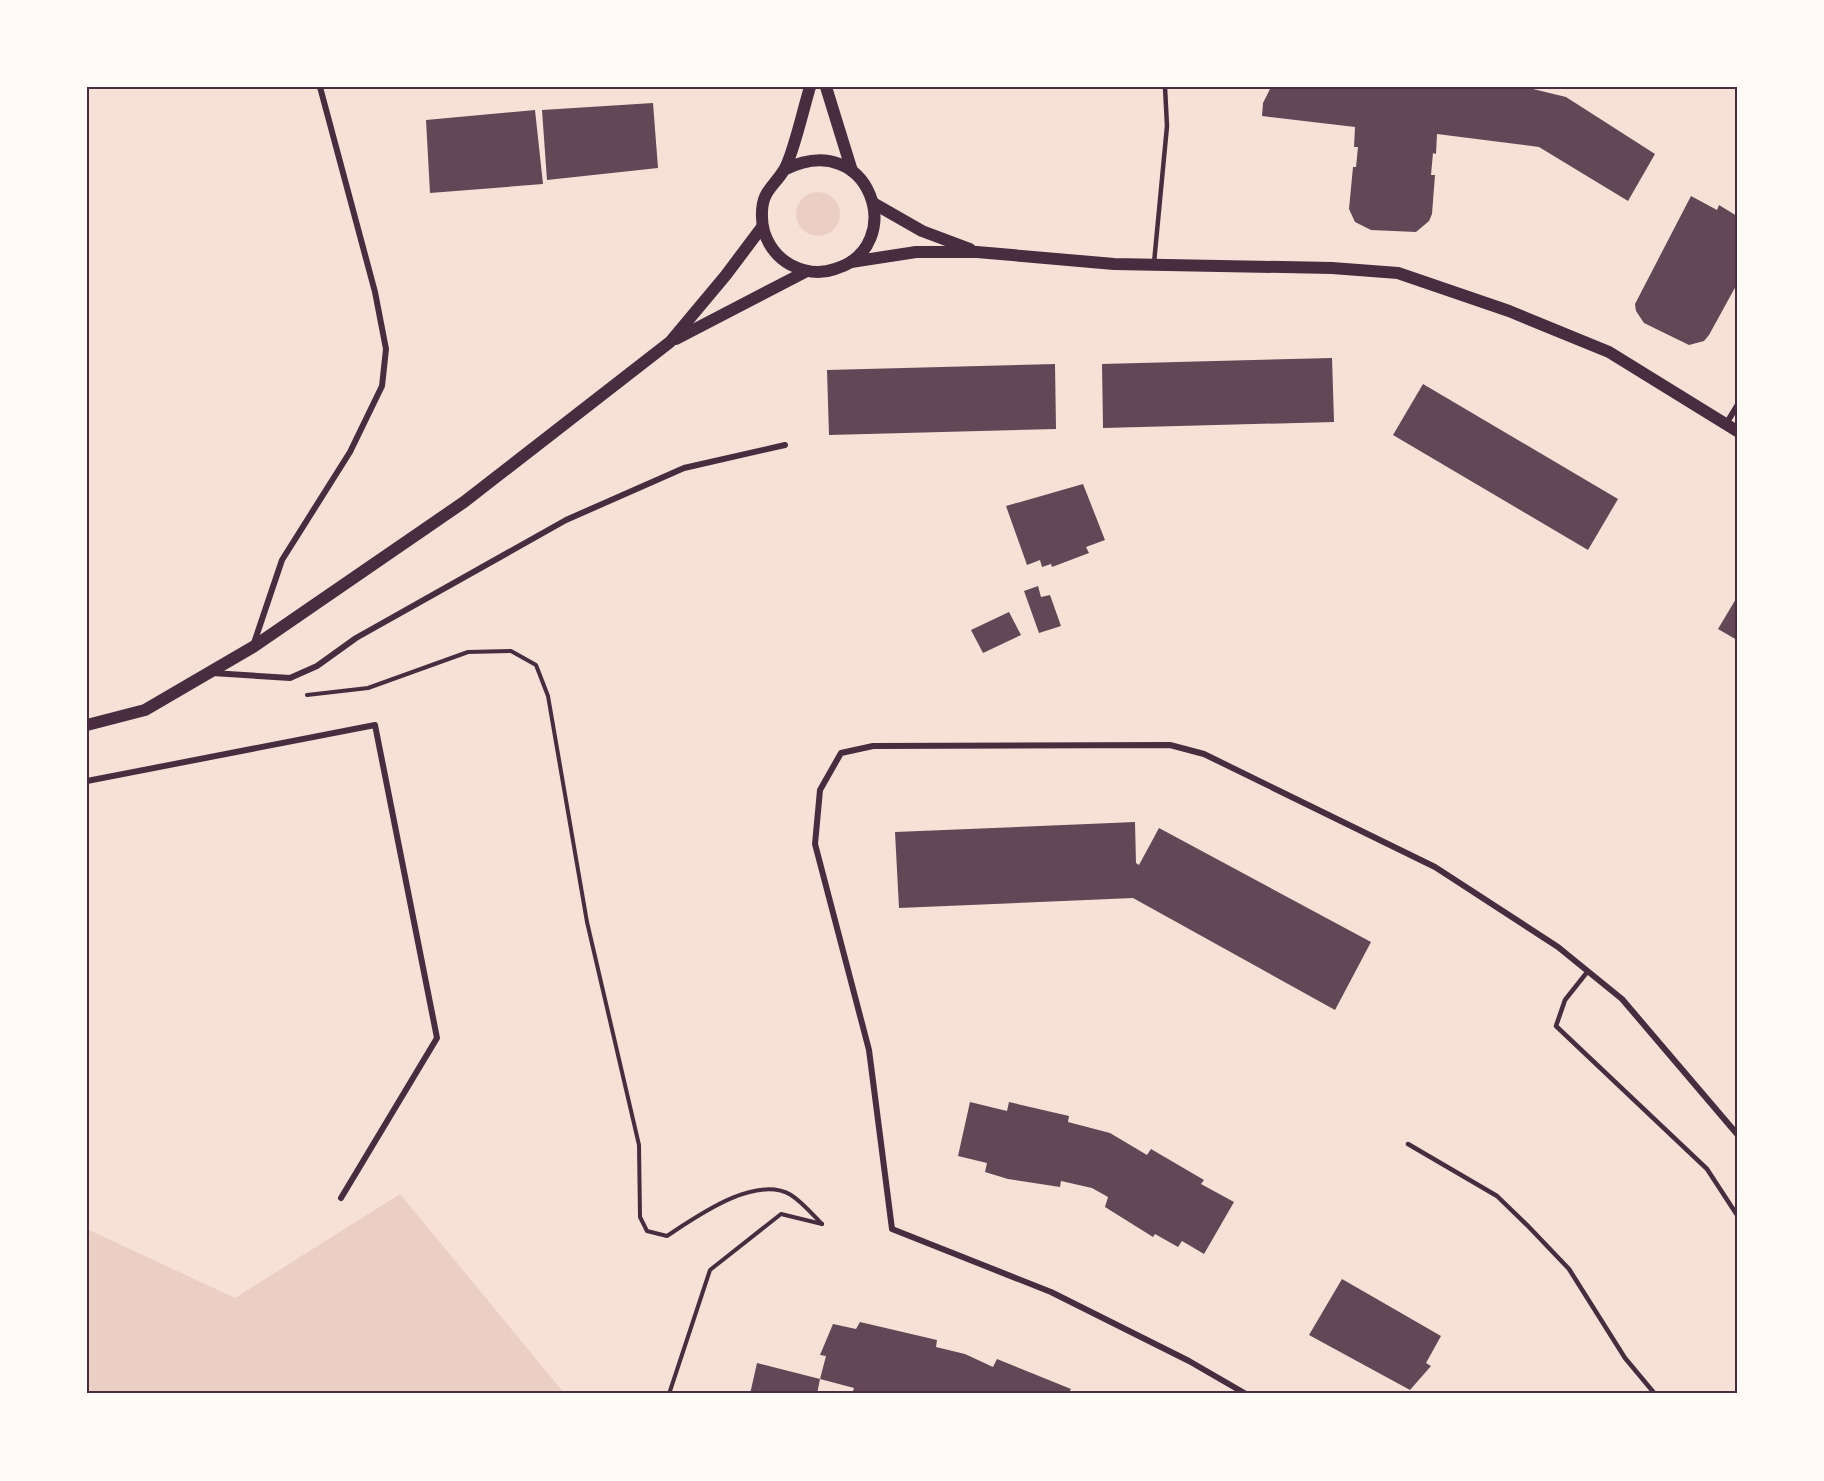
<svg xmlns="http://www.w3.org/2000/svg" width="1824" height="1481" viewBox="0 0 1824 1481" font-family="'Public Sans',sans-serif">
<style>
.green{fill:#ebcfc5}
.building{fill:#644757}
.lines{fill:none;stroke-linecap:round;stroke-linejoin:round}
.path{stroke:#4a2c40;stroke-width:4}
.service{stroke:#4a2c40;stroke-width:4.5}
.minor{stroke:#4a2c40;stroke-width:6}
.secondary{stroke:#4a2c40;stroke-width:12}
.neatline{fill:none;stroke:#4a2c40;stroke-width:2}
</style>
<rect width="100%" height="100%" fill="#f7e1d7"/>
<g class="green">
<circle cx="818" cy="214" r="22"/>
<path d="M 400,1194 L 565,1394 L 87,1394 L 87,1229 L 235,1298 Z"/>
</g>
<g class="building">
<path d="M 1271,87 L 1529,88 L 1566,97 L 1655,154 L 1628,201 L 1539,147 L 1437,134 L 1436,154 L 1433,153 L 1431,175 L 1435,175 L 1432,214 L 1429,221 L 1416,232 L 1371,230 L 1355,222 L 1349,209 L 1353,167 L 1356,167 L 1358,147 L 1354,147 L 1355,127 L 1262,116 L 1263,103 Z"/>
<path d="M 653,103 L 658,168 L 547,180 L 542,110 Z"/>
<path d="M 535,110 L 543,184 L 430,193 L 426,120 Z"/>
<path d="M 1691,196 L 1717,210 L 1719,205 L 1737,216 L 1737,284 L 1709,335 L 1704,341 L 1689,345 L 1644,323 L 1636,311 L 1635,304 Z"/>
<path d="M 1332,358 L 1334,422 L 1103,428 L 1102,364 Z"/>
<path d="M 1055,364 L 1056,429 L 829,435 L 827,370 Z"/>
<path d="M 1423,384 L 1618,499 L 1588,550 L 1393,435 Z"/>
<path d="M 1083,484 L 1105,540 L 1086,547 L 1089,553 L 1052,567 L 1051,564 L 1042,567 L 1040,560 L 1027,565 L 1006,506 Z"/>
<path d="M 1038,586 L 1041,597 L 1050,595 L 1061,626 L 1039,633 L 1024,591 Z"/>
<path d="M 1737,597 L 1737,640 L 1718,629 Z"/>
<path d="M 1009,612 L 1021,635 L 983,653 L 971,630 Z"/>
<path d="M 1135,822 L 1136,863 L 1139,865 L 1159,828 L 1371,942 L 1335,1010 L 1133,898 L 899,908 L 895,832 Z"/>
<path d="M 970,1102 L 1007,1111 L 1009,1102 L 1069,1116 L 1068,1122 L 1110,1133 L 1147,1155 L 1151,1149 L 1204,1180 L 1201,1184 L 1234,1202 L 1204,1254 L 1182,1241 L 1178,1247 L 1155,1234 L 1153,1237 L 1105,1207 L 1108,1197 L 1092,1188 L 1061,1181 L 1060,1187 L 1008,1179 L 985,1172 L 987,1163 L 958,1156 Z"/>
<path d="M 1342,1279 L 1441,1336 L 1426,1363 L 1431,1366 L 1410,1390 L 1309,1335 Z"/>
<path d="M 860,1322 L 937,1340 L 936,1347 L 965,1354 L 993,1367 L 997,1359 L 1071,1389 L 1068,1394 L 852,1394 L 854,1388 L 820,1379 L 817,1394 L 750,1394 L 757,1363 L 820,1379 L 826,1356 L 820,1355 L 833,1324 L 856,1329 Z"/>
</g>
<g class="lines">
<g class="path">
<path d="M 307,695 L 368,688 L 468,652 L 511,651 L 536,665 L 548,696 L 587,922 L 639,1145 L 640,1217 L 647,1231 L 667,1236 C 696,1217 755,1174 791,1195 C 802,1202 813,1215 822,1224"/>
<path d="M 669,1394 L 710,1270 L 781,1214 L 822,1224"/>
</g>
<g class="service">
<path d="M 1154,263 L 1167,126 L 1165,87"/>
<path d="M 1588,971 L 1565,1000 L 1556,1026 L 1707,1169 L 1737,1215"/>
<path d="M 1408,1144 L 1497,1196 L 1528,1226 L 1569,1269 L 1625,1358 L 1655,1394"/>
</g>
<g class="minor">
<path d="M 1726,424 L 1737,406"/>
<path d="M 254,643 L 282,560 L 350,452 L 382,386 L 386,349 L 375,292 L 320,87"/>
<path d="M 212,673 L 290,678 L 317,666 L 356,638 L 566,520 L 684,468 L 785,445"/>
<path d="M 87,781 L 375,725 L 437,1038 L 341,1198"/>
<path d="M 1246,1394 L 1189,1361 L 1051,1292 L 892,1229 L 869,1050 L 815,844 L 820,790 L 841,753 L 873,746 L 1170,745 L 1204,754 L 1435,867 L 1558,947 L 1622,999 L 1737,1134"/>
</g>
<g class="secondary">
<path d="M 826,87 L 852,171"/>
<path d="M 784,170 C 871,126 909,247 835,269 C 821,274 805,272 791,265 C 774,256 762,237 762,217 C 761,191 773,188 784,170 C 793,156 804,106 810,87"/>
<path d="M 873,203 L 922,231 L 970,249"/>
<path d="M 851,262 L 916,252 L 977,252 L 1114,264 L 1332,268 L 1398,273 L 1509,311 L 1609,352 L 1737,431"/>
<path d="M 676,339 L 807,271"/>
<path d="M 87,725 L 145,710 L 253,647 L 464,502 L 670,342 L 726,275 L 762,227"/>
</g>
</g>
<rect width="1824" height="1481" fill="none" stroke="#fffaf5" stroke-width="177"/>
<rect x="88" y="88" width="1648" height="1304" class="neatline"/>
</svg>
